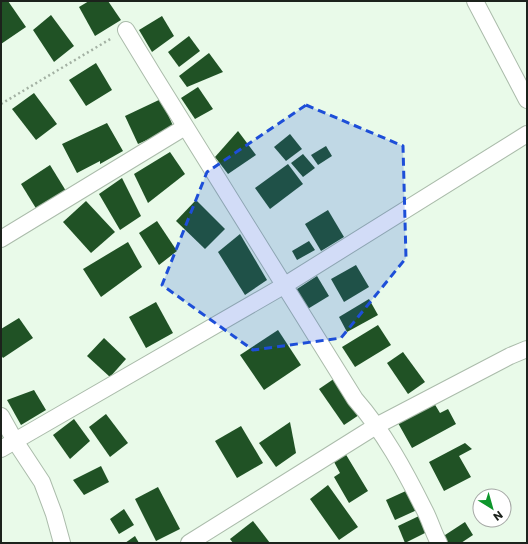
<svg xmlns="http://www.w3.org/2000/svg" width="528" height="544" viewBox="0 0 528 544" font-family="Poppins,sans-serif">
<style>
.building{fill:#205225}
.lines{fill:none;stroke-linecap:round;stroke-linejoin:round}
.minor-casing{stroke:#abbcab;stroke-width:18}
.path{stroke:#a3b1a3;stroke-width:2.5;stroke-dasharray:2 3;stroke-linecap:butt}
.minor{stroke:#fff;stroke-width:16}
.marked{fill:#1d4ed8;fill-opacity:0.2;stroke:#1d4ed8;stroke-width:3;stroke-dasharray:8 5;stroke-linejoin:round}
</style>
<rect width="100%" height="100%" fill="#e9fae9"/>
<g class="building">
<path d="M 1,1 L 8,1 L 26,27 L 1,44 Z"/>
<path d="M 89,1 L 108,1 L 121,20 L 95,36 L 79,7 Z"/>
<path d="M 51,15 L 74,46 L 54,62 L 33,30 Z"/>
<path d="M 162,16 L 174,36 L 152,52 L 139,30 Z"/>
<path d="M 189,36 L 200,51 L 179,67 L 168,52 Z"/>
<path d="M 209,53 L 223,72 L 187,87 L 179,76 Z"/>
<path d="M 96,63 L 112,90 L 86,106 L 69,80 Z"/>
<path d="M 198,87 L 213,109 L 195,119 L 181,98 Z"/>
<path d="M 34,93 L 57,124 L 36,140 L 12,109 Z"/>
<path d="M 161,99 L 174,128 L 138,144 L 125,116 Z"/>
<path d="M 107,123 L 123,151 L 100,164 L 100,161 L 77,173 L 62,144 Z"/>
<path d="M 238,131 L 256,155 L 228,174 L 215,157 Z"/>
<path d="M 290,134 L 302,149 L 286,161 L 274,147 Z"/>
<path d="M 326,146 L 332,156 L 318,165 L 311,155 Z"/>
<path d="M 170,152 L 185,174 L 148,203 L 134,174 Z"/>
<path d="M 303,154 L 315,168 L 303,177 L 291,163 Z"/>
<path d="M 288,164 L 303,184 L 270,209 L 255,188 Z"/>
<path d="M 50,165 L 66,191 L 37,210 L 21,184 Z"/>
<path d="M 122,178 L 141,216 L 120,230 L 99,194 Z"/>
<path d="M 196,200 L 225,229 L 205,249 L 176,221 Z"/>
<path d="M 86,201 L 115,232 L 91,253 L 63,222 Z"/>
<path d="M 328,210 L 344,237 L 321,251 L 305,224 Z"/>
<path d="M 157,221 L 177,251 L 159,265 L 139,233 Z"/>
<path d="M 240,234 L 267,280 L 245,295 L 218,252 Z"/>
<path d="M 309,241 L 315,250 L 297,260 L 292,251 Z"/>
<path d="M 128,242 L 142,267 L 101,297 L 83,269 Z"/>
<path d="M 356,265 L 369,287 L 344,302 L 331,279 Z"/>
<path d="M 317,276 L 329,296 L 306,310 L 294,291 Z"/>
<path d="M 369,299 L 378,315 L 347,332 L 339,317 Z"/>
<path d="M 156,302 L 173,333 L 146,348 L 129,317 Z"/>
<path d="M 19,318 L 33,338 L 3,358 L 1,355 L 1,329 Z"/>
<path d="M 378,325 L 391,345 L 355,367 L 342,347 Z"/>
<path d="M 278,330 L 301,365 L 264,390 L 240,355 Z"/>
<path d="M 104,338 L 126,359 L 110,377 L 87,356 Z"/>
<path d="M 403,352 L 425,382 L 408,394 L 387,363 Z"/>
<path d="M 341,374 L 365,411 L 344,425 L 319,389 Z"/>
<path d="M 34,390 L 46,410 L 21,425 L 7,400 Z"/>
<path d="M 434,403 L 440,413 L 448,409 L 456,424 L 412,448 L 398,423 Z"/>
<path d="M 106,414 L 128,443 L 110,457 L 89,427 Z"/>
<path d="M 74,419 L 90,441 L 70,459 L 53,435 Z"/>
<path d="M 290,422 L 296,453 L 276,467 L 259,443 Z"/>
<path d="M 241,426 L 263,463 L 237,478 L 215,441 Z"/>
<path d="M 465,443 L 472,449 L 459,456 L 471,477 L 444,491 L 429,462 Z"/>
<path d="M 345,453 L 368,491 L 349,503 L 334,477 L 340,473 L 333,460 Z"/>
<path d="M 101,466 L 109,482 L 84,495 L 73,480 Z"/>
<path d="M 328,485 L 358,527 L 339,540 L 310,499 Z"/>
<path d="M 158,487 L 180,529 L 156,541 L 135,499 Z"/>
<path d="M 408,490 L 417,510 L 395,520 L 386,500 Z"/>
<path d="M 124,509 L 134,525 L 119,534 L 110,519 Z"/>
<path d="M 419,516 L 427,532 L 405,543 L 398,526 Z"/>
<path d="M 253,521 L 270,543 L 233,543 L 230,539 Z"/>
<path d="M 465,522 L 473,535 L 461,543 L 445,543 L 442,537 Z"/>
<path d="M 135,536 L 139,543 L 125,543 Z"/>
</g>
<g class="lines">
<g class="minor-casing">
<g id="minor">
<path d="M 475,1 L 527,100"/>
<path d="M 126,30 L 154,76 L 355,399 C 384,432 405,471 424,509 C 430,520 433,532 439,543"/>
<path d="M 1,239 L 185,127"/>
<path d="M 1,416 L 15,441 L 42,482 L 54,514 L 62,543"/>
<path d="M 1,449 L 285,285 L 527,134"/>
<path d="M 189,543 L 376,426 L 510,356 L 527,349"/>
</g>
</g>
<path class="path" d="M 1,104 L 112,38"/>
<use href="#minor" class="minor"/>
</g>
<path class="marked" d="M 306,105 L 403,146 L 406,258 L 341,338 L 253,350 L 162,285 L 207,172 Z"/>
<rect width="528" height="544" fill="none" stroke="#1c221c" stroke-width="4"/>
<g transform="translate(492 508) rotate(143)"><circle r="19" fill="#ffffff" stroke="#a4a7a4"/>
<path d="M0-3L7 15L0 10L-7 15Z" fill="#0d962b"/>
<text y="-6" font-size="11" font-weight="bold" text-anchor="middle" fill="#1c221c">N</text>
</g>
</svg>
